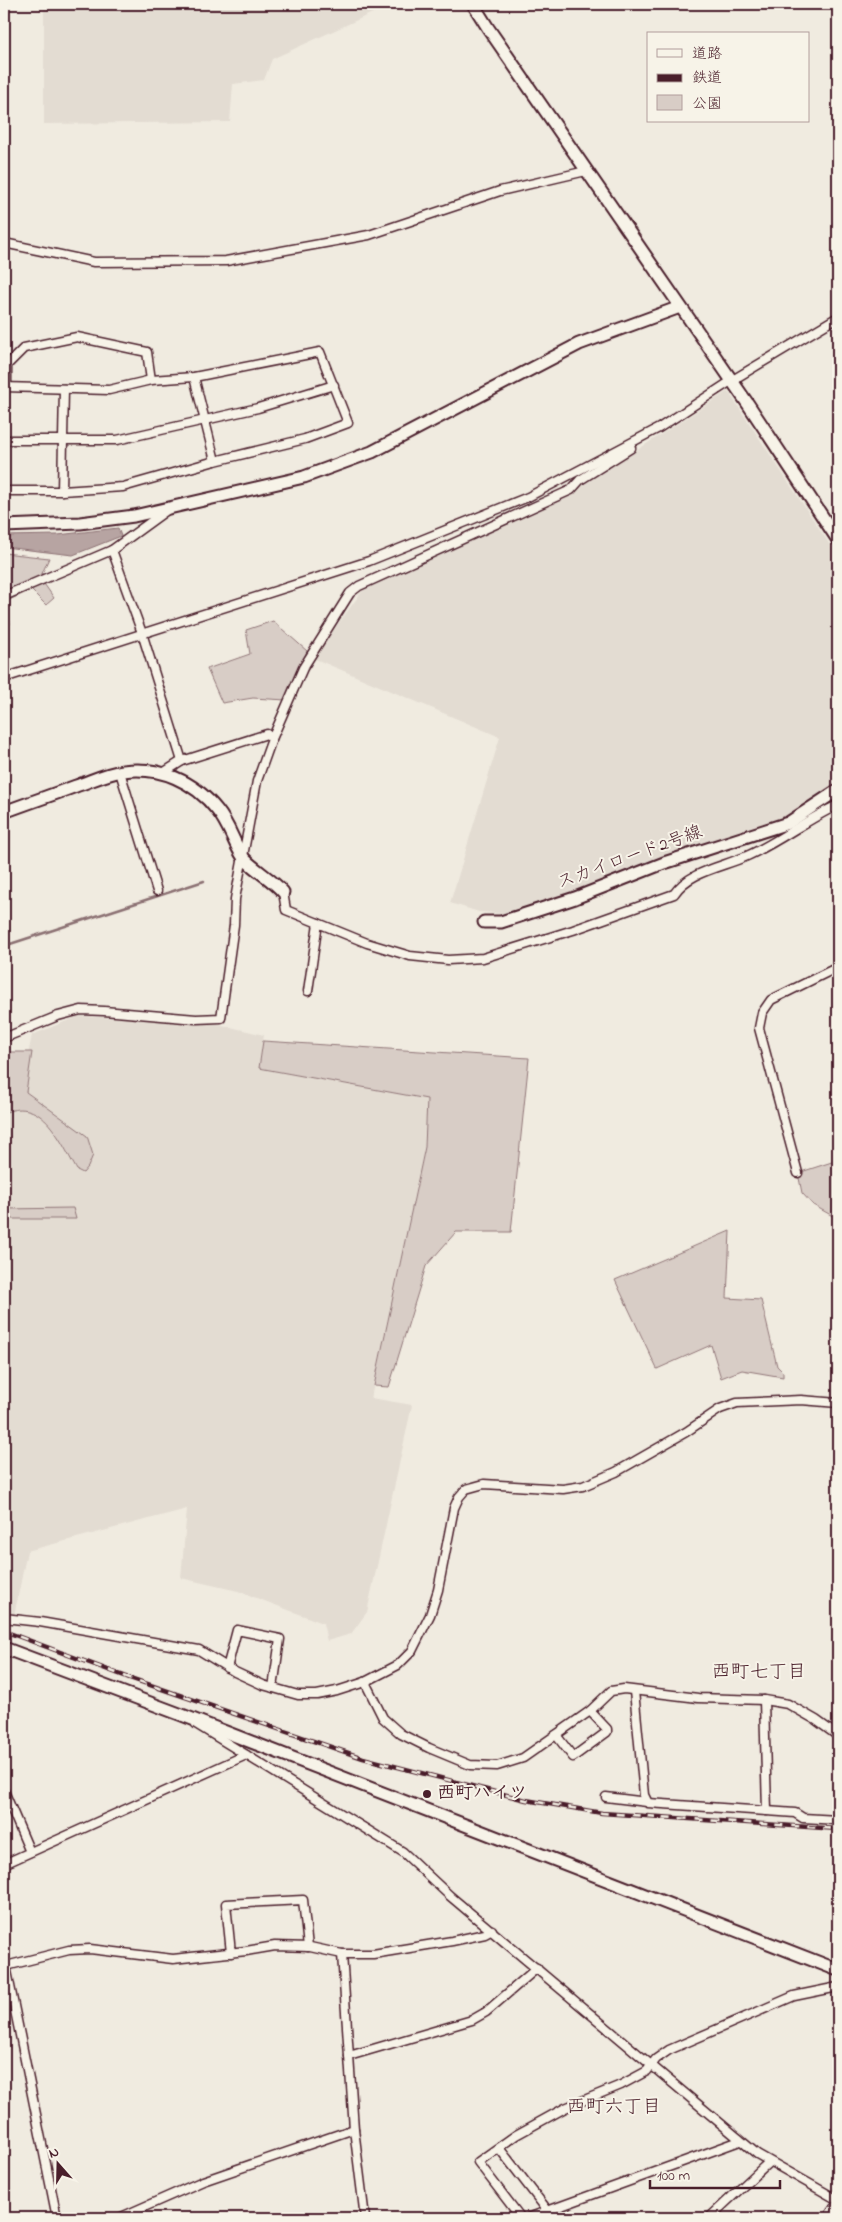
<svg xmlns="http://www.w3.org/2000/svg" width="842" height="2222" viewBox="0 0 842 2222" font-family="'Indie Flower','Klee One',sans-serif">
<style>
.built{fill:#e3dcd2}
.green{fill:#d8cdc6;stroke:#917678}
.water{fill:#b7a4a2;stroke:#8b6f72}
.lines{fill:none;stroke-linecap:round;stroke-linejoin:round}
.stream{stroke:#8b6f72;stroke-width:2.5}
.street-casing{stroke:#4a1f2b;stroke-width:11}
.secondary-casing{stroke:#4a1f2b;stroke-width:15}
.street{stroke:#f7f3e8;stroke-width:8}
.secondary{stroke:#f7f3e8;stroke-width:11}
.rail-casing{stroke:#4a1f2b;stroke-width:4.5}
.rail{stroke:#f7f3e8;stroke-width:2.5;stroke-dasharray:8;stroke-linecap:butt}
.poi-dot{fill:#4a1f2b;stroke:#f7f3e8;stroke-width:2}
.labels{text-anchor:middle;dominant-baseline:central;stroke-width:4;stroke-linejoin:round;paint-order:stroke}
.street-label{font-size:18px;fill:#4a1f2b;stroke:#f7f3e8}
.poi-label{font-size:18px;font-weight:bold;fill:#4a1f2b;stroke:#f7f3e8;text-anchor:start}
.neighbourhood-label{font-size:19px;fill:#4a1f2b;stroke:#f7f3e8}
</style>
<rect width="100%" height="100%" fill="#f0ebe0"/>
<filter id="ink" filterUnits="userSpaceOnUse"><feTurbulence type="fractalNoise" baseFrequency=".02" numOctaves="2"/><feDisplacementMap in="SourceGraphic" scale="10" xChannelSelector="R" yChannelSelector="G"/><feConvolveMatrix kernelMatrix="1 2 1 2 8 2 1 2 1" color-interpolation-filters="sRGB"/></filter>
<g filter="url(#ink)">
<g class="built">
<path d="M 44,4 L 392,4 L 272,59 L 264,80 L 233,84 L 230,122 L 44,124 Z"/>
<path d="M 728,391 L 838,557 L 838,783 L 785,816 L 675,853 L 571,895 L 507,914 L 479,912 L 450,903 L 500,737 L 313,658 L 363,590 L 577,489 Z"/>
<path d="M 79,1016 L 205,1021 L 264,1035 L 259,1068 L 427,1099 L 425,1147 L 371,1398 L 412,1405 L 367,1612 L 351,1634 L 327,1641 L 323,1623 L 238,1591 L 181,1578 L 187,1509 L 27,1551 L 14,1616 L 4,1613 L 4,1107 L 19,1101 L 32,1035 Z"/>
</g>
<g class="green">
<path d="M 4,553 L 49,558 L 40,578 L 54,598 L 46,605 L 31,590 L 7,601 L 10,624 L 4,627 Z"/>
<path d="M 273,621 L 307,651 L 286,700 L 253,698 L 222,703 L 207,669 L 250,654 L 246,630 Z"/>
<path d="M 263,1041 L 529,1058 L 511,1232 L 456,1232 L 426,1266 L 389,1387 L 374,1386 L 425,1147 L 427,1099 L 259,1068 Z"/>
<path d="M 4,1052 L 32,1052 L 26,1092 L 87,1136 L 93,1155 L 88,1167 L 83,1173 L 77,1170 C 61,1143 43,1095 4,1113 Z"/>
<path d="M 838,1160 L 838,1219 L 813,1205 L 802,1193 L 798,1173 Z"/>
<path d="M 73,1208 L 76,1219 L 4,1219 L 4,1209 Z"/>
<path d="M 730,1231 L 727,1298 L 761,1300 L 777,1366 L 783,1372 L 783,1377 L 742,1370 L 721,1378 L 711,1345 L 657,1369 L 615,1280 Z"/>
</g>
<path class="water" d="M 118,528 L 121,536 L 73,555 L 4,547 L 4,536 L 58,535 Z"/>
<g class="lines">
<path class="stream" d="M 4,946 L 204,881"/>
<g class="street-casing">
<g id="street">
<path d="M 4,243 L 94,262 L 226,261 L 369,235 L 500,191 L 586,171"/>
<path d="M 194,377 L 215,461"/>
<path d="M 4,387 L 109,390 L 151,380 L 194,377 L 320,352 L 348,423 L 305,439 L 215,461 L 123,487 L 62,491 L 4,491"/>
<path d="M 7,387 L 7,365 L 24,348 L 77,337 L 147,352 L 151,380"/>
<path d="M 4,440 L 117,440 L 258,408 L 334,385"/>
<path d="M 62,491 L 64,389"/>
<path d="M 112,550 L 142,633 L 182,761"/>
<path d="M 4,596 L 112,550 L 167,510"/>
<path d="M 4,678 L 369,561 L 528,497 L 659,428 L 731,381 L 838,317"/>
<path d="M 272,739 L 303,668 L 350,593 L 359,586 L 571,490 L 580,480 L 631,448"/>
<path d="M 120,772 L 157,891"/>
<path d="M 283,892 L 286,910 L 367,943 L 410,956 L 448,960 L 483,958 L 573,930 L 674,894 C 689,871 723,867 747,856 C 779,842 807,819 838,805"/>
<path d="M 308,991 L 318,923"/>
<path d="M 4,1038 L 58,1016 L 81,1010 L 104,1011 L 196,1019 L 221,1018 L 234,925 L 235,899 L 257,781 L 272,739 L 267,734 L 182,761 L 163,773"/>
<path d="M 798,1173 L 759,1028 L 762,1013 L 771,1000 L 838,967"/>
<path d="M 4,1618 L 40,1622 L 199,1650 L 235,1672 L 263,1685 L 298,1695 L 317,1695 L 337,1691 L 365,1682 L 398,1665 L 412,1651 L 430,1615 L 438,1590 L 454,1508 L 459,1497 L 466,1489 L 484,1484 L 563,1489 L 583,1486 L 616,1472 L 686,1432 L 720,1409 L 737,1403 L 801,1400 L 838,1403"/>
<path d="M 227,1668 L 237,1630 L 280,1639 L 273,1688"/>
<path d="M 365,1682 L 383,1718 L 401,1734 L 429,1748 L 470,1765 L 497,1766 L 523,1758 L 590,1711 L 611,1691 L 624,1689 L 698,1698 L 764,1700 L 788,1704 L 816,1720 L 838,1736"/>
<path d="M 634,1691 L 644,1795 L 648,1803 L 795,1813 L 803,1818 L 838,1820"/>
<path d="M 764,1700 L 767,1811"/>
<path d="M 196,1724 L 403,1852 L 450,1896 L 757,2154 L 838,2200"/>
<path d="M 556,1735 L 573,1757 L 607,1732 L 607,1729 L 590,1711"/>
<path d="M 4,1791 L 30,1852"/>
<path d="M 606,1797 L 647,1802"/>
<path d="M 4,1864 L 246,1755"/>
<path d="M 231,1953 L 226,1904 L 303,1900 L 308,1947"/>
<path d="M 342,1954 L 354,2129 L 365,2218"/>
<path d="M 349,2056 L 472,2020 L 486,2012 L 537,1968"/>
<path d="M 499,2148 L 548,2211"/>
<path d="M 57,2218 L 6,1966 L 69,1950 L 90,1949 L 173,1959 L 246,1951 L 275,1946 L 310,1947 L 342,1954 L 373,1954 L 452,1941 L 485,1934 L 492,1930"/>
<path d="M 119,2218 L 203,2181 L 354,2129"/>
<path d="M 521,2218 L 478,2162 L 516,2135 L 565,2108 L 621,2085 L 647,2071 L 656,2059 L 669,2050 L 794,1996 L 838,1987"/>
<path d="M 528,2218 L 737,2142 L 739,2139"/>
<path d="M 709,2218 L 769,2162"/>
<path d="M 827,2218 L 838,2202"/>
</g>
</g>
<g class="secondary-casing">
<g id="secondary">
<path d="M 473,4 L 488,28 L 748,404 L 838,540"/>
<path d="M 4,526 L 80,523 L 134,516 L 304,477 L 372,452 L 579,344 L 680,307"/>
<path d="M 4,812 C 28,803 52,795 76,786 C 91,781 107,773 123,771 C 160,766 194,781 217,810 C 230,826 233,842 243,857 C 249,866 273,880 283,892"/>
<path d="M 484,922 L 501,922 L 575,898 L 664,863 L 788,823 L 838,790"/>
<path d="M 4,1648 L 182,1715 L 838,1970"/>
</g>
</g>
<use href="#street" class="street"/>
<use href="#secondary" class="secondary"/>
<g class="rail-casing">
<path id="rail" d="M 4,1631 L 127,1677 L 363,1758 L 526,1800 L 602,1813 L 838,1829"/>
</g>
<use href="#rail" class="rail"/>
</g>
</g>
<circle class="poi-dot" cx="427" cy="1794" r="5"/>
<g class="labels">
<g class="street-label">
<text transform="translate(630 858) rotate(-20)">スカイロード2号線</text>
</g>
<g class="poi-label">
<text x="437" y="1794">西町ハイツ</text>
</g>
<g class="neighbourhood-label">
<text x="759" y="1672">西町七丁目</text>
<text x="614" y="2107">西町六丁目</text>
</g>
</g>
<rect width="842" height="2222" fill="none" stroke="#f7f3e8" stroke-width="20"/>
<rect x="10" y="10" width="822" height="2202" fill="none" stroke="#4a1f2b" stroke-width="2" filter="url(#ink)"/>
<rect x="647" y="32" width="162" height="90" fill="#f7f3e8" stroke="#b29e9c"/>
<rect x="657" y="49" width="25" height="8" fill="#f7f3e8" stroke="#b29e9c"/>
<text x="692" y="58" font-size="15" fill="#4a1f2b">道路</text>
<rect x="657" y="74" width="25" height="8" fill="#4a1f2b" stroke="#b29e9c"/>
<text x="692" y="82" font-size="15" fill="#4a1f2b">鉄道</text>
<rect x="657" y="95" width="25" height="15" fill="#d8cdc6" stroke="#b29e9c"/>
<text x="692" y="108" font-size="15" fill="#4a1f2b">公園</text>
<g transform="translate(58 2164) rotate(340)" stroke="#f7f3e8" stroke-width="4" paint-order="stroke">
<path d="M0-4L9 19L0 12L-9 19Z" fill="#4a1f2b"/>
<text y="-8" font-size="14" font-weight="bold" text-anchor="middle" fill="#4a1f2b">N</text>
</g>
<path d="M650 2180v8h130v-8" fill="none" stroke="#4a1f2b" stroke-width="2.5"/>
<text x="657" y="2180" font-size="15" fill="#4a1f2b" stroke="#f7f3e8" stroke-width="4" paint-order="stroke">100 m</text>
</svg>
